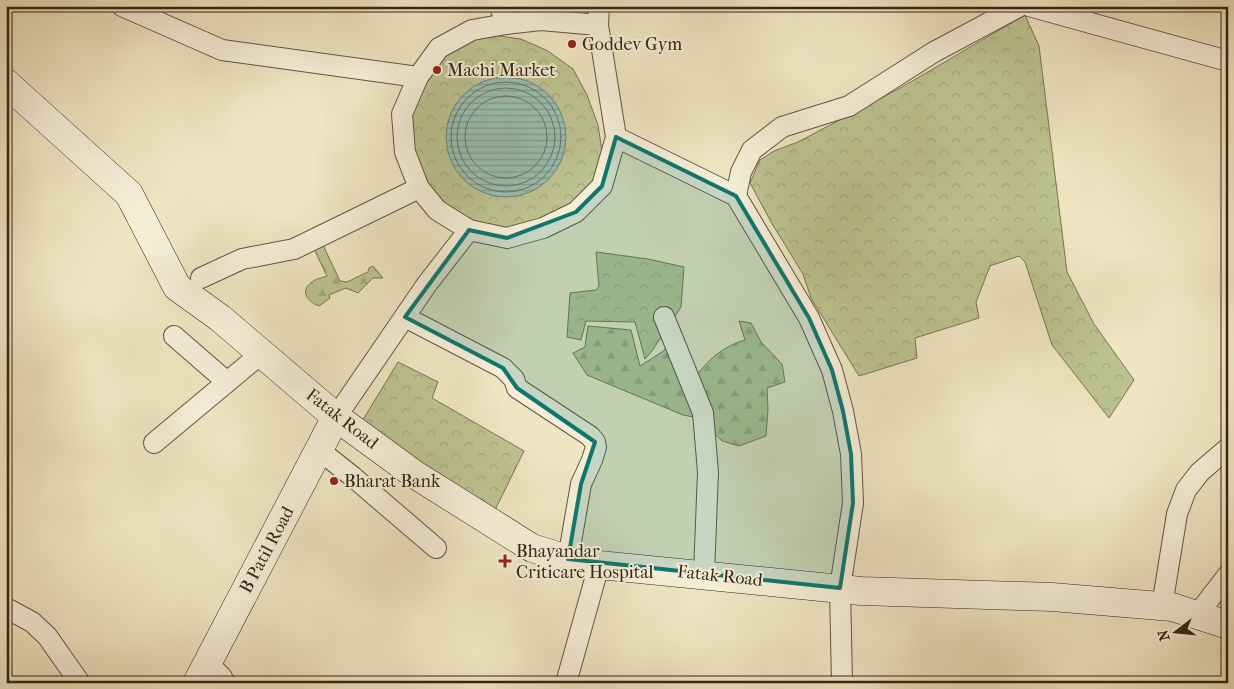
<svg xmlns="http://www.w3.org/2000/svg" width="1234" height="689" viewBox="0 0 1234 689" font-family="'IM FELL French Canon',serif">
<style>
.forest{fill:url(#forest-firs);stroke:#787452}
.park{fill:url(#park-crowns);stroke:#787452}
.water{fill:url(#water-rules);stroke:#718173}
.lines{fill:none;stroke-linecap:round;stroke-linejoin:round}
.shore{stroke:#667263;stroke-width:1}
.minor-casing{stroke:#625440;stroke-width:22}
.secondary-casing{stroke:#332414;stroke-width:29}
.minor{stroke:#f5eed7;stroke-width:20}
.secondary{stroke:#f5eed7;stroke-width:28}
.marked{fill:#0f766e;fill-opacity:0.2;stroke:#0f766e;stroke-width:4;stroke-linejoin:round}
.poi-dot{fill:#8f2418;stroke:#f5eed7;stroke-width:2}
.labels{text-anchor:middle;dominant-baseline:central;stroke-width:4;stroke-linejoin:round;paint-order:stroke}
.poi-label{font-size:18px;fill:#332414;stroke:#f5eed7;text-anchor:start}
.street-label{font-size:18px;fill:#332414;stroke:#f5eed7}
</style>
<defs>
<pattern id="forest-firs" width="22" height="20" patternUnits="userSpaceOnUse" patternTransform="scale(1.25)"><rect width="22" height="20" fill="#bcc391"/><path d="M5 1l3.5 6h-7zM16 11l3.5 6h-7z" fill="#a2a77c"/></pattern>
<pattern id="park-crowns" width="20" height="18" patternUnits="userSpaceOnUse" patternTransform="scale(1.25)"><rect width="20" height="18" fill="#bcc391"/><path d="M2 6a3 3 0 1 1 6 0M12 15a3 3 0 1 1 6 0" fill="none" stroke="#a2a77c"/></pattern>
<pattern id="water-rules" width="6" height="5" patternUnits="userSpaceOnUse" patternTransform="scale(1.25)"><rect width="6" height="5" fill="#9abfb2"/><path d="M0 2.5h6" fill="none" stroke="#7e9b90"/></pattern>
</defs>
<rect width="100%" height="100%" fill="#efe5c2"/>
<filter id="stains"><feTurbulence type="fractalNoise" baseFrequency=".004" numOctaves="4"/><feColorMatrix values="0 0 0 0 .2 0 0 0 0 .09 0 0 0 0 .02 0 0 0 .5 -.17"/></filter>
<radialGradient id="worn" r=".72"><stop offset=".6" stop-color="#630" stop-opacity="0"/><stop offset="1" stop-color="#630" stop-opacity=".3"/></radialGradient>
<g class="forest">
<path d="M 323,245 L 340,281 L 347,282 L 368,272 L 369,268 L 373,266 L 383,278 L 373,278 L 358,293 L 346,288 L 329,295 L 330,298 L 319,306 C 308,302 299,291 312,282 C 317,278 322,278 327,276 L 314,249 Z"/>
<path d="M 739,321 L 751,323 L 761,342 L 782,364 L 785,382 L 767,388 L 768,409 L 766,436 L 739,446 L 722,441 L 713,432 L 696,376 C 709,359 724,346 745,340 Z"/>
<path d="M 588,326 L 631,330 L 640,366 L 665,350 L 666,339 L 699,418 L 683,415 L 587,375 L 573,353 L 585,347 Z"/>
</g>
<g class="park">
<path d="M 1025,15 L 1039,46 L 1067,272 L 1094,324 L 1134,380 L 1109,418 L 1052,345 L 1025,262 L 1019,256 L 990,266 L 976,302 L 979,318 L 915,338 L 917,358 L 859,376 L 811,298 L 803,274 L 771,222 L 750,183 L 760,160 L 774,151 L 798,142 L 902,87 Z"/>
<path d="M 485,34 L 521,39 L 548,51 L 573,69 L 587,95 L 598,125 L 603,158 L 589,189 L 565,213 L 501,232 L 470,225 L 443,208 L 422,184 L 408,124 L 431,66 L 456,46 Z"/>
<path d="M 596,252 L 648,259 L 684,267 L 681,307 L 652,351 L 645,359 L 635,322 L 586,321 L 581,340 L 567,337 L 570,293 L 596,290 L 599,286 Z"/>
<path d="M 398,362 L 438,382 L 432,398 L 524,451 L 495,510 L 447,484 L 361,423 Z"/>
</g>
<circle class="water" cx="506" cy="137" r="60"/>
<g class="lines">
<g class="shore">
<circle cx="506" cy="137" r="55"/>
<circle cx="506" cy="137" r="49"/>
<circle cx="506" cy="137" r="41"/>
</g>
<g class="minor-casing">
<g id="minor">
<path d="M 122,6 L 222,50 L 418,77"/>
<path d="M 500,6 L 506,24"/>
<path d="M 1029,6 L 1228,61"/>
<path d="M 541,20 L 598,25 L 616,137 L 602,186 L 576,212 L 543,228 L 507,238 L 469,230 L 437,210 L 419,188 L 405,152 L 402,114 L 418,77 L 439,48 L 472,30 L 506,24 Z"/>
<path d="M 598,25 L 599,6"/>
<path d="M 616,137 L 736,196 L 809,318 L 832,370 L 843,411 L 851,454 L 853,503 L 840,588 L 842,683"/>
<path d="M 736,196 L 741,172 L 752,150 L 782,127 L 849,106 L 934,52 L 1020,6"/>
<path d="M 201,278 L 242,259 L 294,249 L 419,188"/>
<path d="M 405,317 L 503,368 L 514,379 L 517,388 L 590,436 L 595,442 L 596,447 L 592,460 L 581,484 L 568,559"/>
<path d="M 664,317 L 703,413 L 708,472 L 704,574"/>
<path d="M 174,336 L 227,382"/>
<path d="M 336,417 L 427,284 L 469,230"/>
<path d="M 154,443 L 262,353"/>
<path d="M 319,450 L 352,476 L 436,548"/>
<path d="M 1162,606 L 1177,514 L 1186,490 L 1200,472 L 1228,448"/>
<path d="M 6,608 L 32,622 L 47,636 L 80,683"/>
<path d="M 1197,615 L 1228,575"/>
<path d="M 207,663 L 221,676 L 225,683"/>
<path d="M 566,683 L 599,565"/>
</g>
</g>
<g class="secondary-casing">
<g id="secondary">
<path d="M 6,83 L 129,194 L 177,287 L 220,318 L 336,417 L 414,474 L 532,548 L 568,559 L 599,565 L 861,591 L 1052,597 L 1172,607 L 1228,625"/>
<path d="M 197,683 L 336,417"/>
</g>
</g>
<use href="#minor" class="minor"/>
<use href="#secondary" class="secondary"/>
</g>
<path class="marked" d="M 616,137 L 736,196 L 809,318 L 832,370 L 843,411 L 851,454 L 853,503 L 840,588 L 568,559 L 581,484 L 595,442 L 517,388 L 503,368 L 405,317 L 469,230 L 507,238 L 576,212 L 602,186 Z"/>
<g class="poi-dot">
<circle cx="572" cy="44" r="5"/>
<circle cx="437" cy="70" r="5"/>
<circle cx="334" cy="481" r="5"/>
<path d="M502.5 553.5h5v5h5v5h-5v5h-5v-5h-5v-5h5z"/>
</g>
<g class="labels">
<g class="poi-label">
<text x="582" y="44">Goddev Gym</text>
<text x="447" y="70">Machi Market</text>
<text x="344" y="481">Bharat Bank</text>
<text x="516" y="551">Bhayandar<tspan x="516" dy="21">Criticare Hospital</tspan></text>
</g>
<g class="street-label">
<text transform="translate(342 419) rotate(38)">Fatak Road</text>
<text transform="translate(267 550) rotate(-62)">B Patil Road</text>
<text transform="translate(720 576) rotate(6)">Fatak Road</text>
</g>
</g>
<rect width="1234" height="689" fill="none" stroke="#efe5c2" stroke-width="25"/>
<rect x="8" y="8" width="1219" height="674" fill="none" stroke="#332414" stroke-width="2.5"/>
<rect x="12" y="12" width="1209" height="664" fill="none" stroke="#332414"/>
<g transform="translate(1176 632) rotate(254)" stroke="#f5eed7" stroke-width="4" paint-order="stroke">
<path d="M0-4L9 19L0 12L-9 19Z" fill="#332414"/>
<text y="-8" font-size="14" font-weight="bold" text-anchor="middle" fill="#332414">N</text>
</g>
<rect width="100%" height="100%" filter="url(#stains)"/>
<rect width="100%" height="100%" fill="url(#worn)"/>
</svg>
